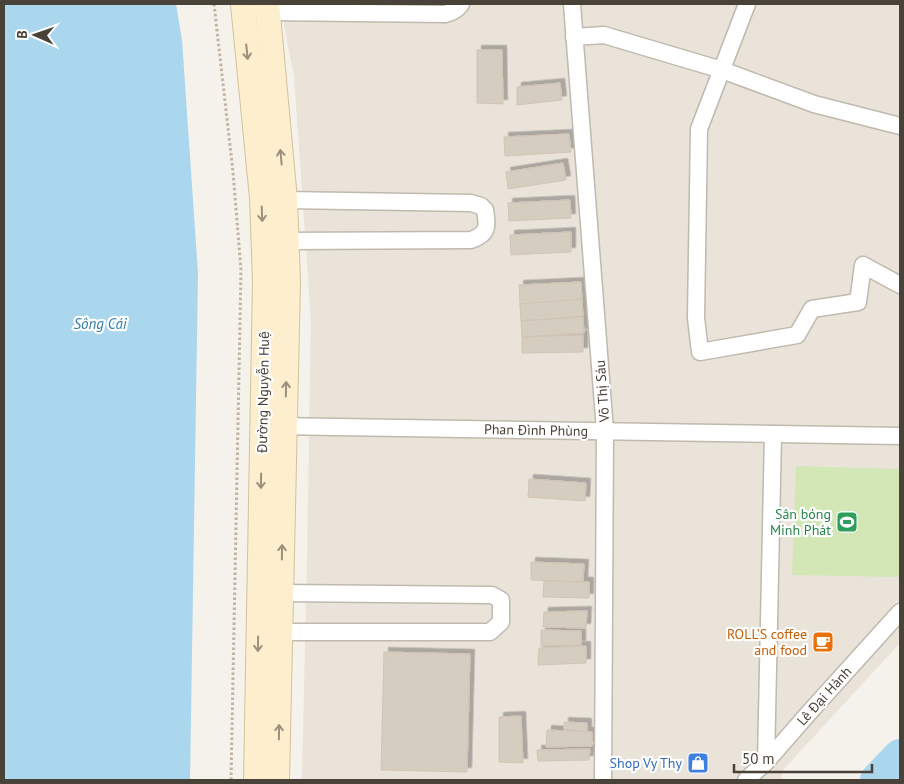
<svg xmlns="http://www.w3.org/2000/svg" width="904" height="784" viewBox="0 0 904 784" font-family="'PT Sans',sans-serif">
<style>
.residential{fill:#e9e3d9}
.green{fill:#d3e7b6}
.water{fill:#aad6ee}
.lines{fill:none;stroke-linecap:round;stroke-linejoin:round}
.river{stroke:#aad6ee;stroke-width:34}
.building{fill:#d6cdc1;stroke:#d1c4b4;filter:url(#shadow)}
.minor-casing{stroke:#c0b9ae;stroke-width:19}
.secondary-casing{stroke:#d3c29c;stroke-width:26}
.path{stroke:#c1b49f;stroke-width:3;stroke-dasharray:2.5 2.5;stroke-linecap:butt}
.minor{stroke:#fff;stroke-width:16}
.secondary{stroke:#fdefcd;stroke-width:24}
.oneway{stroke:#9a907c}
.labels{text-anchor:middle;dominant-baseline:central;stroke-width:4.5;stroke-linejoin:round;paint-order:stroke}
.street-label{font-size:14px;fill:#494239;stroke:#fff}
.leisure-label{font-size:14px;fill:#27864d;stroke:#fff;text-anchor:end}
.food-label{font-size:14px;fill:#c56008;stroke:#fff;text-anchor:end}
.shop-label{font-size:14px;fill:#366cbe;stroke:#fff;text-anchor:end}
.water-label{font-size:15px;font-style:italic;fill:#337daa;stroke:#fff}
</style>
<defs>
<filter id="shadow"><feDropShadow dx="4.5" dy="-4.5" stdDeviation="0" flood-color="#0004"/></filter>
</defs>
<rect width="100%" height="100%" fill="#f5f1eb"/>
<path class="residential" d="M 280,4 L 900,4 L 900,643 L 783,770 L 781,780 L 302,780 L 307,558 L 311,321 L 294,76 Z"/>
<path class="green" d="M 796,466 L 900,469 L 900,577 L 792,575 Z"/>
<path class="water" d="M 4,4 L 176,4 L 182,40 L 198,273 L 190,780 L 4,780 Z"/>
<g class="lines">
<path class="river" d="M 877,780 L 900,756"/>
</g>
<g class="building">
<path d="M 477,50 L 502,50 L 503,104 L 477,103 Z"/>
<path d="M 560,83 L 562,100 L 517,105 L 517,87 Z"/>
<path d="M 569,134 L 571,152 L 505,156 L 504,137 Z"/>
<path d="M 563,163 L 566,180 L 508,189 L 506,172 Z"/>
<path d="M 570,200 L 571,218 L 509,221 L 508,203 Z"/>
<path d="M 571,232 L 571,252 L 511,255 L 510,235 Z"/>
<path d="M 581,282 L 582,301 L 520,304 L 519,285 Z"/>
<path d="M 582,299 L 583,316 L 521,321 L 520,304 Z"/>
<path d="M 583,317 L 584,333 L 522,337 L 521,321 Z"/>
<path d="M 583,335 L 583,352 L 522,353 L 522,337 Z"/>
<path d="M 529,479 L 586,483 L 585,501 L 528,497 Z"/>
<path d="M 531,562 L 584,564 L 583,582 L 531,580 Z"/>
<path d="M 544,581 L 589,582 L 589,598 L 543,597 Z"/>
<path d="M 587,611 L 586,628 L 543,627 L 544,612 Z"/>
<path d="M 541,630 L 581,631 L 581,645 L 541,646 Z"/>
<path d="M 586,646 L 586,663 L 538,665 L 539,648 Z"/>
<path d="M 384,652 L 470,654 L 467,772 L 381,770 Z"/>
<path d="M 521,716 L 523,763 L 499,762 L 499,717 Z"/>
<path d="M 564,722 L 587,723 L 587,732 L 564,729 Z"/>
<path d="M 547,730 L 592,732 L 592,746 L 546,747 Z"/>
<path d="M 590,749 L 589,760 L 538,761 L 537,750 Z"/>
</g>
<g class="lines">
<g class="minor-casing">
<g id="minor">
<path d="M 572,4 L 605,431 L 603,780"/>
<path d="M 747,4 L 699,129 L 696,318 L 700,352 L 797,335 L 812,309 L 858,302 L 863,265 L 900,285"/>
<path d="M 260,7 L 268,12 L 445,14 C 452,12 457,10 461,4"/>
<path d="M 574,37 L 604,35 L 722,70 L 814,104 L 900,126"/>
<path d="M 285,200 L 471,203 L 481,206 L 485,210 C 488,227 488,234 471,240 L 287,241"/>
<path d="M 275,426 L 900,436"/>
<path d="M 281,632 L 490,632 L 501,622 L 501,600 L 492,595 L 282,593"/>
<path d="M 766,762 L 773,434"/>
<path d="M 746,780 L 766,762 L 807,715 L 900,612"/>
</g>
</g>
<g class="secondary-casing">
<g id="secondary">
<path d="M 243,4 L 262,198 L 265,281 L 256,780"/>
<path d="M 267,4 L 285,200 L 288,281 L 277,780"/>
</g>
</g>
<path class="path" d="M 214,4 L 233,172 L 241,270 L 231,780"/>
<use href="#minor" class="minor"/>
<use href="#secondary" class="secondary"/>
</g>
<defs><path id="oneway-shaft" d="M-6 0H5M1.5-3L5.5 0L1.5 3" fill="none" stroke-width="1.6" stroke-linecap="round" stroke-linejoin="round" transform="scale(1.25)"/></defs>
<g class="oneway">
<use href="#oneway-shaft" transform="translate(247 52) rotate(84)"/>
<use href="#oneway-shaft" transform="translate(281 157) rotate(-95)"/>
<use href="#oneway-shaft" transform="translate(262 214) rotate(88)"/>
<use href="#oneway-shaft" transform="translate(286 389) rotate(-89)"/>
<use href="#oneway-shaft" transform="translate(261 481) rotate(91)"/>
<use href="#oneway-shaft" transform="translate(282 552) rotate(-89)"/>
<use href="#oneway-shaft" transform="translate(258 644) rotate(91)"/>
<use href="#oneway-shaft" transform="translate(279 732) rotate(-89)"/>
</g>
<defs>
<g id="stadium-square" transform="scale(1.125)"><rect x="-9" y="-9" width="18" height="18" rx="4" fill="#2e9e5b" stroke="#fff"/><path d="M0-5a6.5 5 0 1 0 0 10a6.5 5 0 1 0 0-10ZM-3.5-1.8h7v3.6h-7Z" fill="#fff"/></g>
<g id="cafe-square" transform="scale(1.125)"><rect x="-9" y="-9" width="18" height="18" rx="4" fill="#e8710a" stroke="#fff"/><path d="M-5.5-4.5H6V0H3Q3 3.5 0 3.5H-2.5Q-5.5 3.5-5.5 0ZM3-3.2v2h1.7v-2ZM-6 4.5H4V6H-6Z" fill="#fff"/></g>
<g id="shop-square" transform="scale(1.125)"><rect x="-9" y="-9" width="18" height="18" rx="4" fill="#3f7fe0" stroke="#fff"/><path d="M-5-2.5h2.3a2.7 3.5 0 0 1 5.4 0H5L5.5 6h-11ZM-1.5-2.5h3a1.5 2.3 0 0 0-3 0Z" fill="#fff"/></g>
</defs>
<g fill-rule="evenodd">
<use href="#stadium-square" x="847" y="522"/>
<use href="#cafe-square" x="823" y="642"/>
<use href="#shop-square" x="698" y="763"/>
</g>
<g class="labels">
<g class="street-label">
<text transform="translate(602 391) rotate(-94)">Võ Thị Sáu</text>
<text transform="translate(263 392) rotate(-89)">Đường Nguyễn Huệ</text>
<text transform="translate(536 430) rotate(1)">Phan Đình Phùng</text>
<text transform="translate(824 696) rotate(-48)">Lê Đại Hành</text>
</g>
<g class="leisure-label">
<text x="831" y="514">Sân bóng<tspan x="831" dy="16">Minh Phát</tspan></text>
</g>
<g class="food-label">
<text x="807" y="634">ROLL’S coffee<tspan x="807" dy="16">and food</tspan></text>
</g>
<g class="shop-label">
<text x="682" y="763">Shop Vy Thy</text>
</g>
<g class="water-label">
<text x="100" y="323">Sông Cái</text>
</g>
</g>
<rect width="904" height="784" fill="none" stroke="#494239" stroke-width="10"/>
<g transform="translate(35 35) rotate(272)" stroke="#ffffff" stroke-width="4" paint-order="stroke">
<path d="M0-4L9 19L0 12L-9 19Z" fill="#494239"/>
<text y="-8" font-size="14" font-weight="bold" text-anchor="middle" fill="#494239">B</text>
</g>
<path d="M734 764v8h138v-8" fill="none" stroke="#494239" stroke-width="2.5"/>
<text x="742" y="764" font-size="15" fill="#494239" stroke="#ffffff" stroke-width="4" paint-order="stroke">50 m</text>
</svg>
